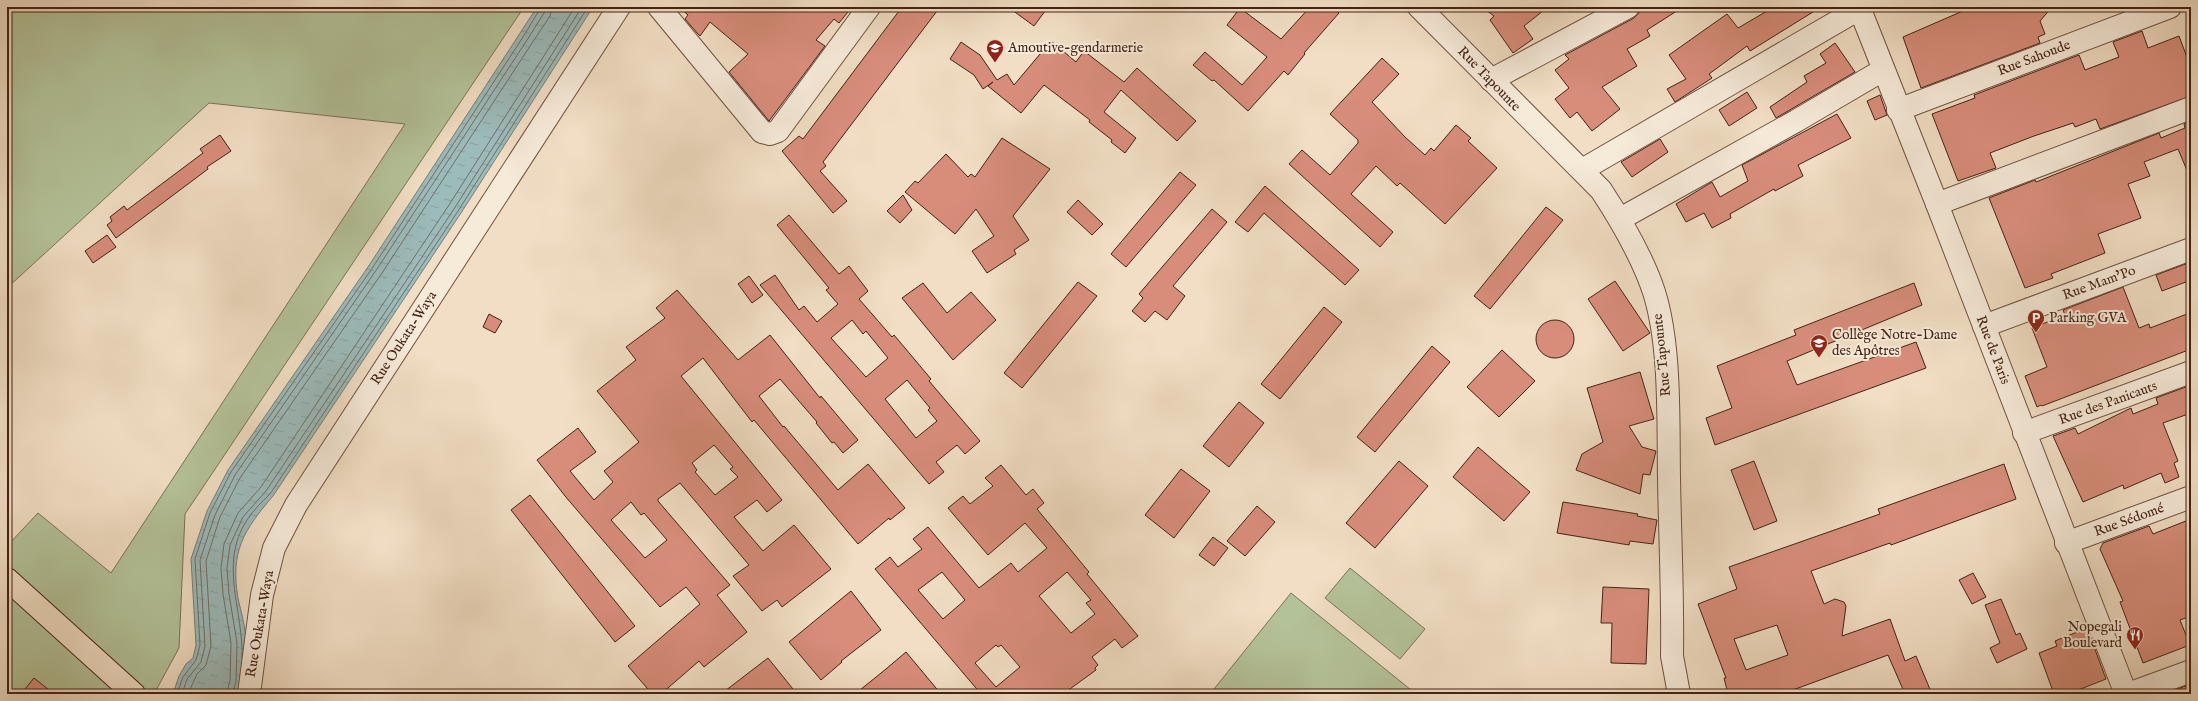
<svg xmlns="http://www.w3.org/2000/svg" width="2198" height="701" viewBox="0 0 2198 701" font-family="'IM FELL English',serif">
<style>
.green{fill:#b4c299;stroke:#7c7256}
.water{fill:url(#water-ripples);stroke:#797e78}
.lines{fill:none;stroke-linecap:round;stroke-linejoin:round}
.shore{stroke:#706e68;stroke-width:1}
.building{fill:#d88d7b;stroke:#452214;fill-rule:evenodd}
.minor-casing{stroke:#705140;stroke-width:24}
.major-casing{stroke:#452214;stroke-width:24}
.minor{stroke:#f6ead9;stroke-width:22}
.major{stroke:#f1dec4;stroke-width:22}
.labels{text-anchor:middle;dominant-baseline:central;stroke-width:4;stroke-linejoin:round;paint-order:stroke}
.poi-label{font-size:14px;fill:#452214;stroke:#f6ead9;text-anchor:start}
.street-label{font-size:14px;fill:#452214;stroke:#f6ead9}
</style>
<defs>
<pattern id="water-ripples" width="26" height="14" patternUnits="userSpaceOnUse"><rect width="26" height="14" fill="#9cbbbb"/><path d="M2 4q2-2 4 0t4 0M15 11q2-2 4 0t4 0" fill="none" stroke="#88a0a0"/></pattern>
</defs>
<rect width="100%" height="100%" fill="#f1dec4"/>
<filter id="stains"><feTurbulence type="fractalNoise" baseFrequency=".005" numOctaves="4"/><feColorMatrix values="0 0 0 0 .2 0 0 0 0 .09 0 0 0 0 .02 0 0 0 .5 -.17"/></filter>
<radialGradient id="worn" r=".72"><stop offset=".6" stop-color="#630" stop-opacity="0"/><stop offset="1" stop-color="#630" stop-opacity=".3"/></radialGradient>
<g class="green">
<path d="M 7,7 L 524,7 L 185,514 L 179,648 L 154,694 L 7,694 L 7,546 L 38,513 L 111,573 L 405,124 L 209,103 L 7,288 Z"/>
<path d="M 1350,568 L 1425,629 L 1400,659 L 1325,598 Z"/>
<path d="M 1291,593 L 1416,694 L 1210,694 Z"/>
</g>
<path class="water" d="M 537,7 L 593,7 L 461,213 L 273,496 C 244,530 230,551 238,598 C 241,612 246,628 246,643 C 246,659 242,677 240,694 L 173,694 L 179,676 L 186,664 L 193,658 L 196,645 L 191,559 L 207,511 L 228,470 L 370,264 Z"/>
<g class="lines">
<g class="shore">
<path d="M 242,659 C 244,611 218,564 247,520 C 253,510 262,502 270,494 L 458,211 L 588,7"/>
<path d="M 177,694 L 183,677 L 196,660 L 200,645 L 195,559 L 210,513 L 231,472 L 373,267 L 525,34 L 541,7"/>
<path d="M 182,694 L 187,679 L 201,662 L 205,646 L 200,560 L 215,515 L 235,475 L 377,269 L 529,37 L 544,13 L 546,7"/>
<path d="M 188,694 L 197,674 L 206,665 L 211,646 L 206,561 L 220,517 L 240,478 L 382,273 L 534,40 L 550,16 L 552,7"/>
<path d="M 226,694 L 230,681 L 231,643 L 223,594 L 221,568 L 224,544 L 238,513 L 261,487 L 449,205 L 575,7"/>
<path d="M 232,694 L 236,682 L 237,643 L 229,594 L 227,568 L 230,545 L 243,517 L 266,491 L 454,209 L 582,7"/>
</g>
</g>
<g class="building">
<path d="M 679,7 L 852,7 L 839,23 L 834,19 L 816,40 L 825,46 L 769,121 L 729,72 L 748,54 L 710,22 L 700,36 L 698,34 L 685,19 L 688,15 Z"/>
<path d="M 902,7 L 940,7 L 823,162 L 826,166 L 820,171 L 847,201 L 833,213 L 782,151 L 799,136 L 803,139 Z"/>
<path d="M 1008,7 L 1048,7 L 1034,26 Z"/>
<path d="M 1310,7 L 1332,7 L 1339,13 L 1304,53 L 1305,54 L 1288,75 L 1284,71 L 1248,111 L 1214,80 L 1212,81 L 1193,65 L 1205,52 L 1242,85 L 1267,57 L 1227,25 L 1240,8 L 1281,39 Z"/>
<path d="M 1482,7 L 1548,7 L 1524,26 L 1533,39 L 1513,53 L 1490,20 L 1494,16 Z"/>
<path d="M 1644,7 L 1683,7 L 1647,30 L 1650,36 L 1627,49 L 1637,66 L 1602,87 L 1620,109 L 1592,131 L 1577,112 L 1570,118 L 1555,99 L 1569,88 L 1555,70 L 1569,59 L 1565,55 L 1634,18 Z"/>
<path d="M 1774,7 L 1821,7 L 1750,51 L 1747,46 L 1709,74 L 1712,78 L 1675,102 L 1667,89 L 1686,79 L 1669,55 L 1727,14 L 1738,28 Z"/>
<path d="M 1972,7 L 2052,7 L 2040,21 L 2045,34 L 2038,37 L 2040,43 L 1921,88 L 1903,37 Z"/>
<path d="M 2142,31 L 2148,48 L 2179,36 L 2191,68 L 2191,96 L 2100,129 L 2096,119 L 2075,127 L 2073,123 L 2034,136 L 1990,153 L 1996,168 L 1958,181 L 1932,114 L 1975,98 L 1974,95 L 2079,55 L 2085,70 L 2119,57 L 2113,42 Z"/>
<path d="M 1051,41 L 1076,62 L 1084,51 L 1124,82 L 1137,68 L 1196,121 L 1177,141 L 1121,90 L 1104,112 L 1136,138 L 1125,153 L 1111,142 L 1112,140 L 1089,122 L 1090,120 L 1044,85 L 1021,113 L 988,86 L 993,82 L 983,89 L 974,75 L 950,59 L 961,42 L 980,55 L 997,80 L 1007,74 L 1014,85 Z"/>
<path d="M 1835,43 L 1855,72 L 1776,118 L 1770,107 L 1807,82 L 1804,76 L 1826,63 L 1820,54 Z"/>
<path d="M 1382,58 L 1399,74 L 1372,102 L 1405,137 L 1425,155 L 1431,148 L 1434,151 L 1456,125 L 1471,138 L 1468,141 L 1497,168 L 1445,224 L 1410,192 L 1400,183 L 1397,186 L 1376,166 L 1351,194 L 1393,232 L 1380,247 L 1289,164 L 1302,150 L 1330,175 L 1358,143 L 1358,140 L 1330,114 Z"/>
<path d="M 1747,92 L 1757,108 L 1729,126 L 1719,110 Z"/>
<path d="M 1880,95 L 1887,115 L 1875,120 L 1867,101 Z"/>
<path d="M 1837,114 L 1851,138 L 1798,165 L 1803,176 L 1775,191 L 1774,189 L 1730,214 L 1731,218 L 1712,228 L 1704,213 L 1686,222 L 1676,204 L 1712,182 L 1720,197 L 1748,181 L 1742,165 Z"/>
<path d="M 2191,121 L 2191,180 L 2178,149 L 2144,162 L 2150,176 L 2128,184 L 2141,218 L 2098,234 L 2105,253 L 2051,274 L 2053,278 L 2025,288 L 1989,198 L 2035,180 L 2036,182 L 2159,133 L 2161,138 L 2185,128 L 2184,124 Z"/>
<path d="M 220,135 L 231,151 L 207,167 L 208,169 L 116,238 L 107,225 L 112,221 L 110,217 L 124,206 L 127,210 L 203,153 L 200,149 Z"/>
<path d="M 1002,138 L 1050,169 L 1013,216 L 1029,240 L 1014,250 L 1016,254 L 987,273 L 972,251 L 994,236 L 976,209 L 955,234 L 905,192 L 915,181 L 918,183 L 946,154 L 968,177 L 971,174 L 975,177 Z"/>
<path d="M 1660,139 L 1668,152 L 1632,177 L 1621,162 Z"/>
<path d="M 1180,172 L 1196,185 L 1126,267 L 1111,254 Z"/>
<path d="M 1265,186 L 1359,270 L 1345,285 L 1264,213 L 1248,232 L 1235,222 Z"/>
<path d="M 903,195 L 912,210 L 900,223 L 887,211 Z"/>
<path d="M 1078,200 L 1103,224 L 1092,235 L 1067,212 Z"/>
<path d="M 1546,207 L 1563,220 L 1490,309 L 1474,296 Z"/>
<path d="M 1212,209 L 1227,222 L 1173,286 L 1185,296 L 1167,320 L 1155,311 L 1145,322 L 1132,311 L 1143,298 L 1139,294 Z"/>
<path d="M 789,215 L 839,274 L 849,266 L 868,291 L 859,299 L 892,337 L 894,335 L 931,379 L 929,381 L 980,441 L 965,454 L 957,445 L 936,462 L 944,472 L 929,484 L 760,285 L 775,275 L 799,310 L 804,306 L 817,322 L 838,304 L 826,290 L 829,288 L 777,225 ZM 852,320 L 863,334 L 866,331 L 888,358 L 866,377 L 831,338 ZM 907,380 L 930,408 L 928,410 L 937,421 L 916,438 L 885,399 Z"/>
<path d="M 107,235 L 116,247 L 93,263 L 85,251 Z"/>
<path d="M 2191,262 L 2191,280 L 2162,291 L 2156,275 Z"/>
<path d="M 749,276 L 763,295 L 752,303 L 738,284 Z"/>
<path d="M 1615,281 L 1650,333 L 1623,351 L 1588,299 Z"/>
<path d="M 1078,282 L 1097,296 L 1022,388 L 1004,373 Z"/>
<path d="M 923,283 L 947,313 L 971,292 L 996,320 L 953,360 L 902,298 Z"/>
<path d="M 1914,283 L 1922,305 L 1787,361 L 1797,385 L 1916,342 L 1926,368 L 1715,445 L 1706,418 L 1732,408 L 1717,366 L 1796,335 L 1794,330 Z"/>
<path d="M 2123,287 L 2139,328 L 2149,324 L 2150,328 L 2187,314 L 2191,323 L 2191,349 L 2042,406 L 2041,405 L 2037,407 L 2025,376 L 2047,367 L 2032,328 L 2065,315 L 2063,310 Z"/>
<path d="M 677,290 L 738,360 L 770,335 L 820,398 L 821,396 L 858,440 L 843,453 L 834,442 L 832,443 L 816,423 L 817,422 L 780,379 L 759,396 L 783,427 L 784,426 L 838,490 L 868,464 L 905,508 L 890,520 L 889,518 L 858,544 L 754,420 L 752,422 L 703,358 L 681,376 L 782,500 L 767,512 L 757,500 L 734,517 L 763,551 L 794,525 L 831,569 L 782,607 L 777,600 L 762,611 L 733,576 L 749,565 L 680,483 L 658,499 L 658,501 L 730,585 L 717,595 L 747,632 L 704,667 L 699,661 L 661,694 L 652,694 L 628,666 L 700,604 L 686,587 L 660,607 L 565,496 L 537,460 L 578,428 L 596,452 L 570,471 L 594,500 L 613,482 L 604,471 L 639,442 L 597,391 L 636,360 L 626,347 L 665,318 L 656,308 ZM 714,445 L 733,467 L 730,469 L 738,477 L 715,495 L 695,472 L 697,470 L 692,463 ZM 631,502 L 641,515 L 644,513 L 667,540 L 645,558 L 611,520 Z"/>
<path d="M 1324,307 L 1342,322 L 1280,399 L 1261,384 Z"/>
<path d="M 489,314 L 502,321 L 495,333 L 483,327 Z"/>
<circle cx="1555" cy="339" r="19"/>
<path d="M 1432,346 L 1450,362 L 1375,452 L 1357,437 Z"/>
<path d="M 1502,350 L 1535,381 L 1499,417 L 1467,387 Z"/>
<path d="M 1640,372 L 1654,419 L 1629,426 L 1642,447 L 1656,451 L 1650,475 L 1643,474 L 1640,494 L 1576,470 L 1582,454 L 1603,442 L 1587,388 Z"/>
<path d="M 2191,385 L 2191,413 L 2163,423 L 2178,461 L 2174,463 L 2179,477 L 2165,483 L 2161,473 L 2124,489 L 2123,485 L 2083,502 L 2053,436 L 2075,428 L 2078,434 L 2131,408 L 2133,414 L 2158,404 L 2156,398 Z"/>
<path d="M 1239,402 L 1264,423 L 1229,467 L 1203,446 Z"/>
<path d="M 1478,447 L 1530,492 L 1504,521 L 1453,477 Z"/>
<path d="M 1399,461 L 1428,486 L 1375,548 L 1346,523 Z"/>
<path d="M 1754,461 L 1777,521 L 1754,530 L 1731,470 Z"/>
<path d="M 2004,464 L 2016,499 L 1891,545 L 1890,543 L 1811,571 L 1824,604 L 1835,599 L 1844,602 L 1846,606 L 1842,636 L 1890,619 L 1905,661 L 1916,656 L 1932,694 L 1905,694 L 1888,655 L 1782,694 L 1728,694 L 1724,678 L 1726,678 L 1698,604 L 1737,589 L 1729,567 L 1880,514 L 1878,509 ZM 1777,625 L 1788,655 L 1746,670 L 1734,639 Z"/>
<path d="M 1001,465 L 1026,495 L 1033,489 L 1044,503 L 1037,509 L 1089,572 L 1087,574 L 1138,636 L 1122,648 L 1115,639 L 1092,657 L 1098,665 L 1095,668 L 1096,670 L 1063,694 L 981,694 L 875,569 L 890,557 L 898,567 L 922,549 L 913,539 L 928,527 L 979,588 L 1011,563 L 1018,572 L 1047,548 L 1025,523 L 988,555 L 948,508 L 963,496 L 970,504 L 993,486 L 985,478 ZM 942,572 L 965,600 L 943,619 L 918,590 ZM 1067,572 L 1091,600 L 1086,603 L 1095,614 L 1071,633 L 1039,596 ZM 996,645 L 998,647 L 1001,645 L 1020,667 L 996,687 L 975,663 Z"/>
<path d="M 1181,469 L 1210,491 L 1174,538 L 1145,515 Z"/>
<path d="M 530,495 L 635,626 L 615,642 L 511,510 Z"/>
<path d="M 1563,502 L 1638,514 L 1637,516 L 1657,520 L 1653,544 L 1630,541 L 1629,545 L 1557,533 Z"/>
<path d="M 1257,506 L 1275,522 L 1245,556 L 1227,541 Z"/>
<path d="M 2191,519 L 2191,616 L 2180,620 L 2190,645 L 2143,663 L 2120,602 L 2123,601 L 2100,549 L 2103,543 L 2149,526 L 2153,534 Z"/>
<path d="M 1213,537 L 1228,548 L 1214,566 L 1199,555 Z"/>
<path d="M 1973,573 L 1986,597 L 1972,604 L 1959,580 Z"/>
<path d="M 1603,587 L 1649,589 L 1646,664 L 1611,663 L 1612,623 L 1601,623 Z"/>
<path d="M 851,591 L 881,630 L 841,661 L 842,662 L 821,680 L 789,642 Z"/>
<path d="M 2001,599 L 2016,635 L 2020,633 L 2027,649 L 1997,663 L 1990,648 L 2000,643 L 1985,605 Z"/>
<path d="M 2087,628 L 2106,679 L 2068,694 L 2054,694 L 2039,653 L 2057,646 L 2055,641 Z"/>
<path d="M 906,652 L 941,694 L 855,694 L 886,669 Z"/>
<path d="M 768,658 L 797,694 L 721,694 L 751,671 Z"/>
<path d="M 34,678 L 54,694 L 21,694 Z"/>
<path d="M 2191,684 L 2191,694 L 2164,694 Z"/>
</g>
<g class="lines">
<g class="minor-casing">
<g id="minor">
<path d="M 659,7 L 762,132 L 770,134 L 778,131 L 869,7"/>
<path d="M 1419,7 L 1601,190 C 1622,222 1642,256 1654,292 C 1671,346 1668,421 1669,478 C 1670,538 1673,597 1672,656 L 1679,694"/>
<path d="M 1859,7 L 1937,204 L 2126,694"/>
<path d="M 1491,80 L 1628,7"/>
<path d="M 1898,110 L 2170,7"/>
<path d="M 1582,170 L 1859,9"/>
<path d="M 1937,204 L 2191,108"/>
<path d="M 1620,219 L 1796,121 L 1883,70"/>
<path d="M 1984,326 L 2191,249"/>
<path d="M 2024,433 L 2191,372"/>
<path d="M 2066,543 L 2191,497"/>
<path d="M 249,694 L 262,595 L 274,548 L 296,505 L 619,7"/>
<path d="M 2128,694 L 2191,671"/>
</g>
</g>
<g class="major-casing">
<path id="major" d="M 7,579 L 134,694"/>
</g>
<use href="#minor" class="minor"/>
<use href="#major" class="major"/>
</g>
<defs>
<g id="school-pin" transform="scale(0.9)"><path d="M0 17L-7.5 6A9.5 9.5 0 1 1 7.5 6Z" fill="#8f2418" stroke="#f6ead9"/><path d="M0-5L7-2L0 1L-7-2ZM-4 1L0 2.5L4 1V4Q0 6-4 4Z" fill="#fff"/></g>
<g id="parking-pin" transform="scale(0.9)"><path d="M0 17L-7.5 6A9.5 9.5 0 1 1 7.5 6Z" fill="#8f2418" stroke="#f6ead9"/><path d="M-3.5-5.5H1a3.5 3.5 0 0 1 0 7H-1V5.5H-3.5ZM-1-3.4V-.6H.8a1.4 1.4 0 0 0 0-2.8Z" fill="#fff"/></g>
<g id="restaurant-pin" transform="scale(0.9)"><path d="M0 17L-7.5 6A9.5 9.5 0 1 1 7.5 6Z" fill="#8f2418" stroke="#f6ead9"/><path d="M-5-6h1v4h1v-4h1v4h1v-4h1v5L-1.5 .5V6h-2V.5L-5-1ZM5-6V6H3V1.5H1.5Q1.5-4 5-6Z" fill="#fff"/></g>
</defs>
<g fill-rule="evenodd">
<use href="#school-pin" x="995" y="48"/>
<use href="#parking-pin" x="2036" y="318"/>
<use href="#school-pin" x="1819" y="343"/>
<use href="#restaurant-pin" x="2135" y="635"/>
</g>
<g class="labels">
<g class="poi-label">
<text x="1008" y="48">Amoutive-gendarmerie</text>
<text x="2049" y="318">Parking GVA</text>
<text x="1832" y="335">Collège Notre-Dame<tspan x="1832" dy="16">des Apôtres</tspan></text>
<text x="2122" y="627" text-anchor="end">Nopegali<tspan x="2122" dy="16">Boulevard</tspan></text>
</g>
<g class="street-label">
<text transform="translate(2034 58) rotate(-21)">Rue Sahoude</text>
<text transform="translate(1489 79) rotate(46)">Rue Tapounte</text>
<text transform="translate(2099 283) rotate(-20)">Rue Mam'Po</text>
<text transform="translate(404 338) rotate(-57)">Rue Oukata-Waya</text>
<text transform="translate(1993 350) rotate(69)">Rue de Paris</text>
<text transform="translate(1662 355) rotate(-96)">Rue Tapounte</text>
<text transform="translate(2108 403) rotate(-20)">Rue des Panicauts</text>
<text transform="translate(2129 520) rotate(-20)">Rue Sédomé</text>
<text transform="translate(260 624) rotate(-80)">Rue Oukata-Waya</text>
</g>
</g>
<rect width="2198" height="701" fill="none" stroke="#f1dec4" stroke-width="24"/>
<rect x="8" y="8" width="2182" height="685" fill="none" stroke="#452214" stroke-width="2"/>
<rect x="12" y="12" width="2174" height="677" fill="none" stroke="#452214"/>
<rect width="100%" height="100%" filter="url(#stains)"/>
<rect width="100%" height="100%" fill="url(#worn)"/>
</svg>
